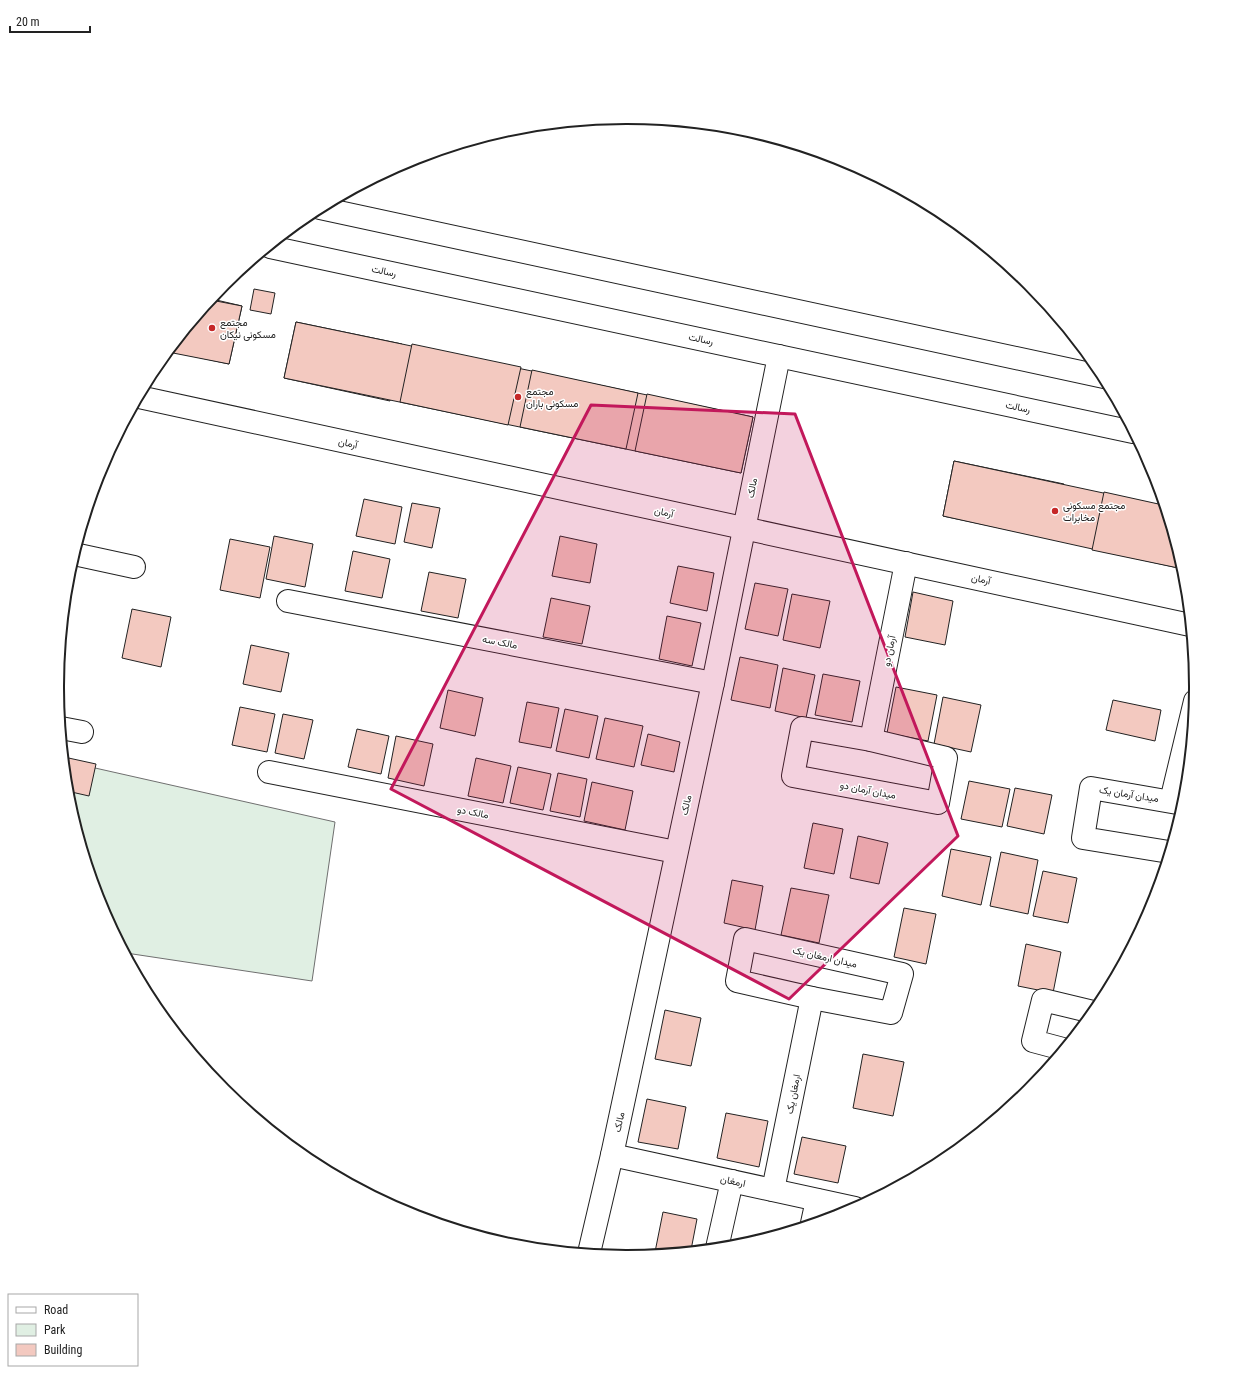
<svg xmlns="http://www.w3.org/2000/svg" width="1253" height="1374" viewBox="0 0 1253 1374" font-family="'Roboto Condensed',Vazirmatn,sans-serif">
<style>
.green{fill:#e0efe3;stroke:#6f6f6f}
.building{fill:#f3c9c0;stroke:#222}
.lines{fill:none;stroke-linecap:round;stroke-linejoin:round}
.minor-casing{stroke:#222;stroke-width:24}
.tertiary-casing{stroke:#222;stroke-width:24}
.minor{stroke:#fff;stroke-width:22}
.tertiary{stroke:#fff;stroke-width:22}
.marked{fill:#c2185b;fill-opacity:0.2;stroke:#c2185b;stroke-width:3;stroke-linejoin:round}
.poi-dot{fill:#c62828;stroke:#fff;stroke-width:1.5}
.labels{text-anchor:middle;dominant-baseline:central;stroke-width:3;stroke-linejoin:round;paint-order:stroke}
.street-label{font-size:10px;fill:#222;stroke:#fff}
.poi-label{font-size:10px;fill:#222;stroke:#fff;text-anchor:start}
.rim{fill:none;stroke:#222;stroke-width:2}
</style>
<rect width="100%" height="100%" fill="#fff"/>
<path class="green" d="M 64,761 L 335,822 L 312,981 L 126,953 L 100,905 L 68,798 Z"/>
<g class="building">
<path d="M 254,289 L 275,293 L 271,314 L 250,310 Z"/>
<path d="M 212,299 L 242,306 L 229,364 L 169,351 Z"/>
<path d="M 211,300 L 242,306 L 229,364 L 168,352 Z"/>
<path d="M 296,322 L 402,344 L 390,401 L 284,378 Z"/>
<path d="M 296,322 L 753,417 L 741,473 L 284,378 Z"/>
<path d="M 412,344 L 521,367 L 508,425 L 400,402 Z"/>
<path d="M 532,370 L 638,393 L 626,449 L 520,427 Z"/>
<path d="M 647,394 L 753,417 L 741,473 L 635,451 Z"/>
<path d="M 954,461 L 1064,484 L 1052,539 L 943,516 Z"/>
<path d="M 954,461 L 1164,506 L 1183,569 L 943,516 Z"/>
<path d="M 1104,492 L 1163,505 L 1183,569 L 1092,550 Z"/>
<path d="M 364,499 L 402,507 L 395,544 L 356,536 Z"/>
<path d="M 412,503 L 440,508 L 432,548 L 404,542 Z"/>
<path d="M 274,536 L 313,544 L 305,587 L 266,579 Z"/>
<path d="M 560,536 L 597,544 L 590,583 L 552,576 Z"/>
<path d="M 230,539 L 270,547 L 260,598 L 220,590 Z"/>
<path d="M 353,551 L 390,559 L 382,598 L 345,591 Z"/>
<path d="M 678,566 L 714,573 L 707,611 L 670,603 Z"/>
<path d="M 429,572 L 466,579 L 458,618 L 421,611 Z"/>
<path d="M 755,583 L 788,589 L 778,636 L 745,629 Z"/>
<path d="M 913,592 L 953,601 L 945,645 L 905,637 Z"/>
<path d="M 792,594 L 830,601 L 820,648 L 783,640 Z"/>
<path d="M 551,598 L 590,606 L 582,644 L 543,637 Z"/>
<path d="M 132,609 L 171,617 L 161,667 L 122,658 Z"/>
<path d="M 667,616 L 701,623 L 692,666 L 659,659 Z"/>
<path d="M 251,645 L 289,653 L 281,692 L 243,684 Z"/>
<path d="M 740,657 L 778,665 L 770,708 L 731,700 Z"/>
<path d="M 783,668 L 815,675 L 806,718 L 775,711 Z"/>
<path d="M 823,674 L 860,681 L 852,722 L 815,715 Z"/>
<path d="M 896,687 L 937,695 L 928,741 L 887,733 Z"/>
<path d="M 448,690 L 483,698 L 475,736 L 440,728 Z"/>
<path d="M 943,697 L 981,705 L 971,752 L 934,744 Z"/>
<path d="M 1113,700 L 1161,710 L 1155,741 L 1106,730 Z"/>
<path d="M 527,702 L 559,708 L 551,748 L 519,742 Z"/>
<path d="M 240,707 L 275,714 L 267,752 L 232,745 Z"/>
<path d="M 565,709 L 598,716 L 589,758 L 556,751 Z"/>
<path d="M 283,714 L 313,720 L 304,759 L 275,753 Z"/>
<path d="M 605,718 L 643,726 L 634,767 L 596,759 Z"/>
<path d="M 357,729 L 389,736 L 381,774 L 348,767 Z"/>
<path d="M 648,734 L 680,742 L 674,772 L 641,765 Z"/>
<path d="M 396,736 L 433,744 L 424,786 L 388,778 Z"/>
<path d="M 64,757 L 96,764 L 89,796 L 67,791 Z"/>
<path d="M 476,758 L 511,766 L 503,803 L 468,796 Z"/>
<path d="M 518,767 L 551,774 L 543,810 L 510,803 Z"/>
<path d="M 558,773 L 587,779 L 580,817 L 550,811 Z"/>
<path d="M 969,781 L 1010,789 L 1002,827 L 961,819 Z"/>
<path d="M 592,782 L 633,791 L 625,830 L 584,821 Z"/>
<path d="M 1015,788 L 1052,795 L 1044,834 L 1007,826 Z"/>
<path d="M 813,823 L 843,829 L 834,874 L 804,868 Z"/>
<path d="M 858,836 L 888,843 L 879,884 L 850,878 Z"/>
<path d="M 951,849 L 991,857 L 981,905 L 942,896 Z"/>
<path d="M 1001,852 L 1038,860 L 1028,914 L 990,906 Z"/>
<path d="M 1043,871 L 1077,878 L 1068,923 L 1033,916 Z"/>
<path d="M 732,880 L 763,886 L 755,930 L 724,923 Z"/>
<path d="M 791,888 L 829,895 L 819,943 L 781,935 Z"/>
<path d="M 904,908 L 936,914 L 926,964 L 894,957 Z"/>
<path d="M 1026,944 L 1061,952 L 1053,993 L 1018,986 Z"/>
<path d="M 665,1010 L 701,1018 L 691,1066 L 655,1059 Z"/>
<path d="M 863,1054 L 904,1062 L 893,1116 L 853,1108 Z"/>
<path d="M 647,1099 L 686,1107 L 678,1149 L 638,1142 Z"/>
<path d="M 726,1113 L 768,1121 L 759,1167 L 717,1158 Z"/>
<path d="M 802,1137 L 846,1146 L 838,1183 L 794,1174 Z"/>
<path d="M 663,1212 L 697,1219 L 691,1250 L 660,1253 L 655,1252 Z"/>
</g>
<g class="lines">
<g class="minor-casing">
<g id="minor">
<path d="M 139,397 L 1190,625"/>
<path d="M 74,554 L 134,567"/>
<path d="M 288,601 L 713,683"/>
<path d="M 61,728 L 82,732"/>
<path d="M 802,728 L 871,740 L 946,758 L 938,803 L 793,776 Z"/>
<path d="M 871,740 L 906,563"/>
<path d="M 269,772 L 676,852"/>
<path d="M 1171,801 L 1195,701"/>
<path d="M 1169,852 L 1083,838 L 1091,788 L 1183,804"/>
<path d="M 745,939 L 902,974 L 891,1013 L 812,998 L 737,981 Z"/>
<path d="M 1063,1049 L 1033,1041 L 1043,1000 L 1093,1012"/>
<path d="M 612,1155 L 855,1208"/>
<path d="M 773,1190 L 812,998"/>
<path d="M 812,1223 L 817,1200"/>
<path d="M 717,1248 L 732,1181"/>
</g>
</g>
<g class="tertiary-casing">
<g id="tertiary">
<path d="M 320,208 L 1104,377"/>
<path d="M 270,247 L 1133,432"/>
<path d="M 589,1253 L 612,1155 L 713,683 L 779,356"/>
</g>
</g>
<use href="#minor" class="minor"/>
<use href="#tertiary" class="tertiary"/>
</g>
<path class="marked" d="M 591,405 L 795,414 L 958,836 L 789,999 L 391,789 Z"/>
<g class="poi-dot">
<circle cx="212" cy="328" r="4"/>
<circle cx="518" cy="397" r="4"/>
<circle cx="1055" cy="511" r="4"/>
</g>
<g class="labels">
<g class="street-label">
<text transform="translate(384 271) rotate(12)">رسالت</text>
<text transform="translate(701 339) rotate(12)">رسالت</text>
<text transform="translate(1018 407) rotate(12)">رسالت</text>
<text transform="translate(348 443) rotate(12)">آرمان</text>
<text transform="translate(752 488) rotate(-79)">مالک</text>
<text transform="translate(664 512) rotate(12)">آرمان</text>
<text transform="translate(981 579) rotate(12)">آرمان</text>
<text transform="translate(500 642) rotate(11)">مالک سه</text>
<text transform="translate(889 651) rotate(-79)">آرمان دو</text>
<text transform="translate(868 790) rotate(11)">میدان آرمان دو</text>
<text transform="translate(1129 794) rotate(9)">میدان آرمان یک</text>
<text transform="translate(686 805) rotate(-78)">مالک</text>
<text transform="translate(473 812) rotate(11)">مالک دو</text>
<text transform="translate(825 957) rotate(13)">میدان ارمغان یک</text>
<text transform="translate(793 1094) rotate(-79)">ارمغان یک</text>
<text transform="translate(619 1122) rotate(-78)">مالک</text>
<text transform="translate(733 1181) rotate(12)">ارمغان</text>
</g>
<g class="poi-label">
<text x="220" y="322">مجتمع<tspan x="220" dy="12">مسکونی نیکان</tspan></text>
<text x="526" y="391">مجتمع<tspan x="526" dy="12">مسکونی باران</tspan></text>
<text x="1063" y="505">مجتمع مسکونی<tspan x="1063" dy="12">مخابرات</tspan></text>
</g>
</g>
<path d="M0 0H1253V1374H0ZM626 124H627A562 562 0 0 1 1189 686V688A562 562 0 0 1 627 1250H626A562 562 0 0 1 64 688V686A562 562 0 0 1 626 124Z" fill="#fff" fill-rule="evenodd"/>
<path class="rim" d="M626 124H627A562 562 0 0 1 1189 686V688A562 562 0 0 1 627 1250H626A562 562 0 0 1 64 688V686A562 562 0 0 1 626 124Z"/>
<rect x="8" y="1294" width="130" height="72" fill="#ffffff" stroke="#a7a7a7"/>
<rect x="16" y="1307" width="20" height="6" fill="#ffffff" stroke="#a7a7a7"/>
<text x="44" y="1314" font-size="12" fill="#222222">Road</text>
<rect x="16" y="1324" width="20" height="12" fill="#e0efe3" stroke="#a7a7a7"/>
<text x="44" y="1334" font-size="12" fill="#222222">Park</text>
<rect x="16" y="1344" width="20" height="12" fill="#f3c9c0" stroke="#a7a7a7"/>
<text x="44" y="1354" font-size="12" fill="#222222">Building</text>
<path d="M10 26v6h80v-6" fill="none" stroke="#222222" stroke-width="2"/>
<text x="16" y="26" font-size="12" fill="#222222" stroke="#ffffff" stroke-width="3" paint-order="stroke">20 m</text>
</svg>
